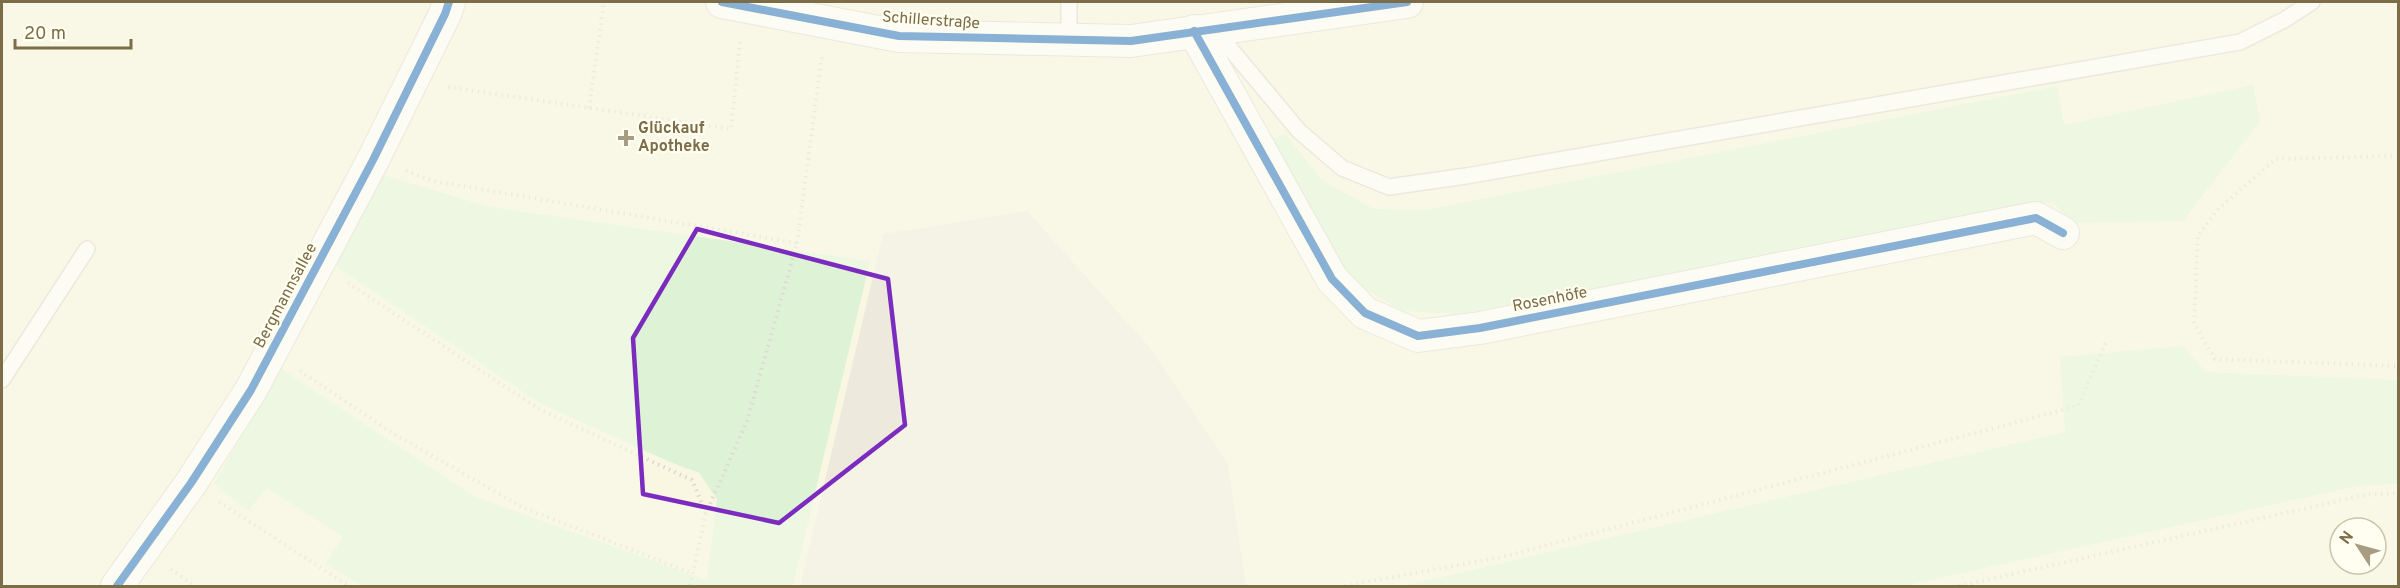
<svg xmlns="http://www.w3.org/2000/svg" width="2400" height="588" viewBox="0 0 2400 588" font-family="Overpass,sans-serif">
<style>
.residential{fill:#f9f7e1;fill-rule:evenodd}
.industrial{fill:#edeadd}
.green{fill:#def3d6}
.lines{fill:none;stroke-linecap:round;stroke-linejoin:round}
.lane-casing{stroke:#d9d5ca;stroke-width:18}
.street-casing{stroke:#d9d5ca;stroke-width:34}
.path{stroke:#dcd9ce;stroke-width:4;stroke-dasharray:1.5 4.5;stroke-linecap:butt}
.lane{stroke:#fefefc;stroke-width:15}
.street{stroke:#fefefc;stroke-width:32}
.cycleway-casing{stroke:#fffef0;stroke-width:11}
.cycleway{stroke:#0057b8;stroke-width:8}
.marked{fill:none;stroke:#7b2cbf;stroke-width:4.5;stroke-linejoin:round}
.poi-dot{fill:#a89d82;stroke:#fffef0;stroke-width:2}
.labels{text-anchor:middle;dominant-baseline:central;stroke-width:4.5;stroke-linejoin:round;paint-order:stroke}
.street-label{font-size:16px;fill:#7c6c48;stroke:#fffef0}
.poi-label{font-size:16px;font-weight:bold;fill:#7c6c48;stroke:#fffef0;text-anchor:start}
</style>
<rect width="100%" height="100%" fill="#f9f9ed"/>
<path class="residential" d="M 2,2 L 2398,2 L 2398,586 L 1246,586 L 1228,464 L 883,234 L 800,586 L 2,586 ZM 2340,528 L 2376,528 L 2376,564 L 2340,564 Z"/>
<path class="industrial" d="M 1027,211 L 1150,348 L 1228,464 L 1246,586 L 800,586 L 883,234 Z"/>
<g class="green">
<path d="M 2253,85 L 2260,121 L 2183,221 L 2072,223 L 2053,202 L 1459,314 L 1402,311 L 1362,287 L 1331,253 L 1269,139 L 1285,134 L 1323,181 L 1374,209 L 1425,210 L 2057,86 L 2064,125 Z"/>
<path d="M 383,175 L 490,207 L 870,261 L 793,586 L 363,586 L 325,564 L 343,537 L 267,488 L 248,511 L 214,484 L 280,368 L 475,497 L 707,580 L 717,499 L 699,473 L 670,462 L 541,404 L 335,266 Z"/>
<path d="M 2182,346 L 2206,372 L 2398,380 L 2398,484 L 2357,486 L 1904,586 L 1403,586 L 2065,432 L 2060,357 Z"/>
</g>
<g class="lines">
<g class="lane-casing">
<g id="lane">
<path d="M 1069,2 L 1069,40"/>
<path d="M 1213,28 L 1299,131 L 1342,168 L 1389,187 L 1466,176 L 2240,42 L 2284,20 L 2312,2"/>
<path d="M 2,380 L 87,249"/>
</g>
</g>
<g class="street-casing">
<g id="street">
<path d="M 722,2 L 899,36 L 1131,41 L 1407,2"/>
<path d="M 1194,31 L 1332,279 L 1365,313 L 1418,336 L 1480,328 L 2036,218 L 2063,233"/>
<path d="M 117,586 L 191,483 L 251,390 L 373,160 L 445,14 L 449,2"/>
</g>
</g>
<g class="path">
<path d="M 448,87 L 731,129 L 740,42"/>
<path d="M 589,108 L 604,2"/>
<path d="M 2398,156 L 2276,159 L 2217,210 L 2198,236 L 2194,324 L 2215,359 L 2398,366"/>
<path d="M 406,171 L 433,181 L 797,243 L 747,421 L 706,513 L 690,586"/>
<path d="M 797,243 L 822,56"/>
<path d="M 348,283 L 539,409 L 692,480 L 706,513"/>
<path d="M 300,371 L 394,434 L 524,508 L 692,573"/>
<path d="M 219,502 L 349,586"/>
<path d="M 171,569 L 195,586"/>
<path d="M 1345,586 L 1502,557 L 2078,406 L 2106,342"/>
<path d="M 1959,586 L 2365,495 L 2398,493"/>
</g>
<use href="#lane" class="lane"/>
<use href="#street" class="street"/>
<g class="cycleway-casing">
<g id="cycleway">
<path d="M 722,2 L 899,36 L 1131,41 L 1407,2"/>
<path d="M 1194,31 L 1332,279 L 1365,313 L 1418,336 L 1480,328 L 2036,218 L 2063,233"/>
<path d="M 117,586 L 191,483 L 251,390 L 373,160 L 445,14 L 449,2"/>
</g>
</g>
<use href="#cycleway" class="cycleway"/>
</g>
<path d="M0 0H2400V588H0ZM 697,229 L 888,279 L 905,425 L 779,523 L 643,494 L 633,338 Z" fill="#f9f9ed" fill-opacity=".55" fill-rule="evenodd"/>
<path class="marked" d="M 697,229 L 888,279 L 905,425 L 779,523 L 643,494 L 633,338 Z"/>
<path class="poi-dot" d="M623 129h6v6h6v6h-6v6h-6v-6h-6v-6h6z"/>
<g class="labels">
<g class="street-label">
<text transform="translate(931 21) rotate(4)">Schillerstraße</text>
<text transform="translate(286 296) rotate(-62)">Bergmannsallee</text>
<text transform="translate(1550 300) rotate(-11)">Rosenhöfe</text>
</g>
<g class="poi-label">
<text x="638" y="129">Glückauf<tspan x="638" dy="18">Apotheke</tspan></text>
</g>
</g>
<rect width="2400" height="588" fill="none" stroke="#7c6c48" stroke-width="6"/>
<g transform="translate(2358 546) rotate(306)"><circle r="28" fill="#fffef0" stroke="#cbc4ad" stroke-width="1.5"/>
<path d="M0-4.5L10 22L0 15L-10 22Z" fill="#a89d82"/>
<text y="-9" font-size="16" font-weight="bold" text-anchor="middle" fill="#7c6c48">N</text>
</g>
<path d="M15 39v9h116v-9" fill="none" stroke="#7c6c48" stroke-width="3"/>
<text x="24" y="39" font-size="18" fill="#7c6c48" stroke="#fffef0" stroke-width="4.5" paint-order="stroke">20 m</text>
</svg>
